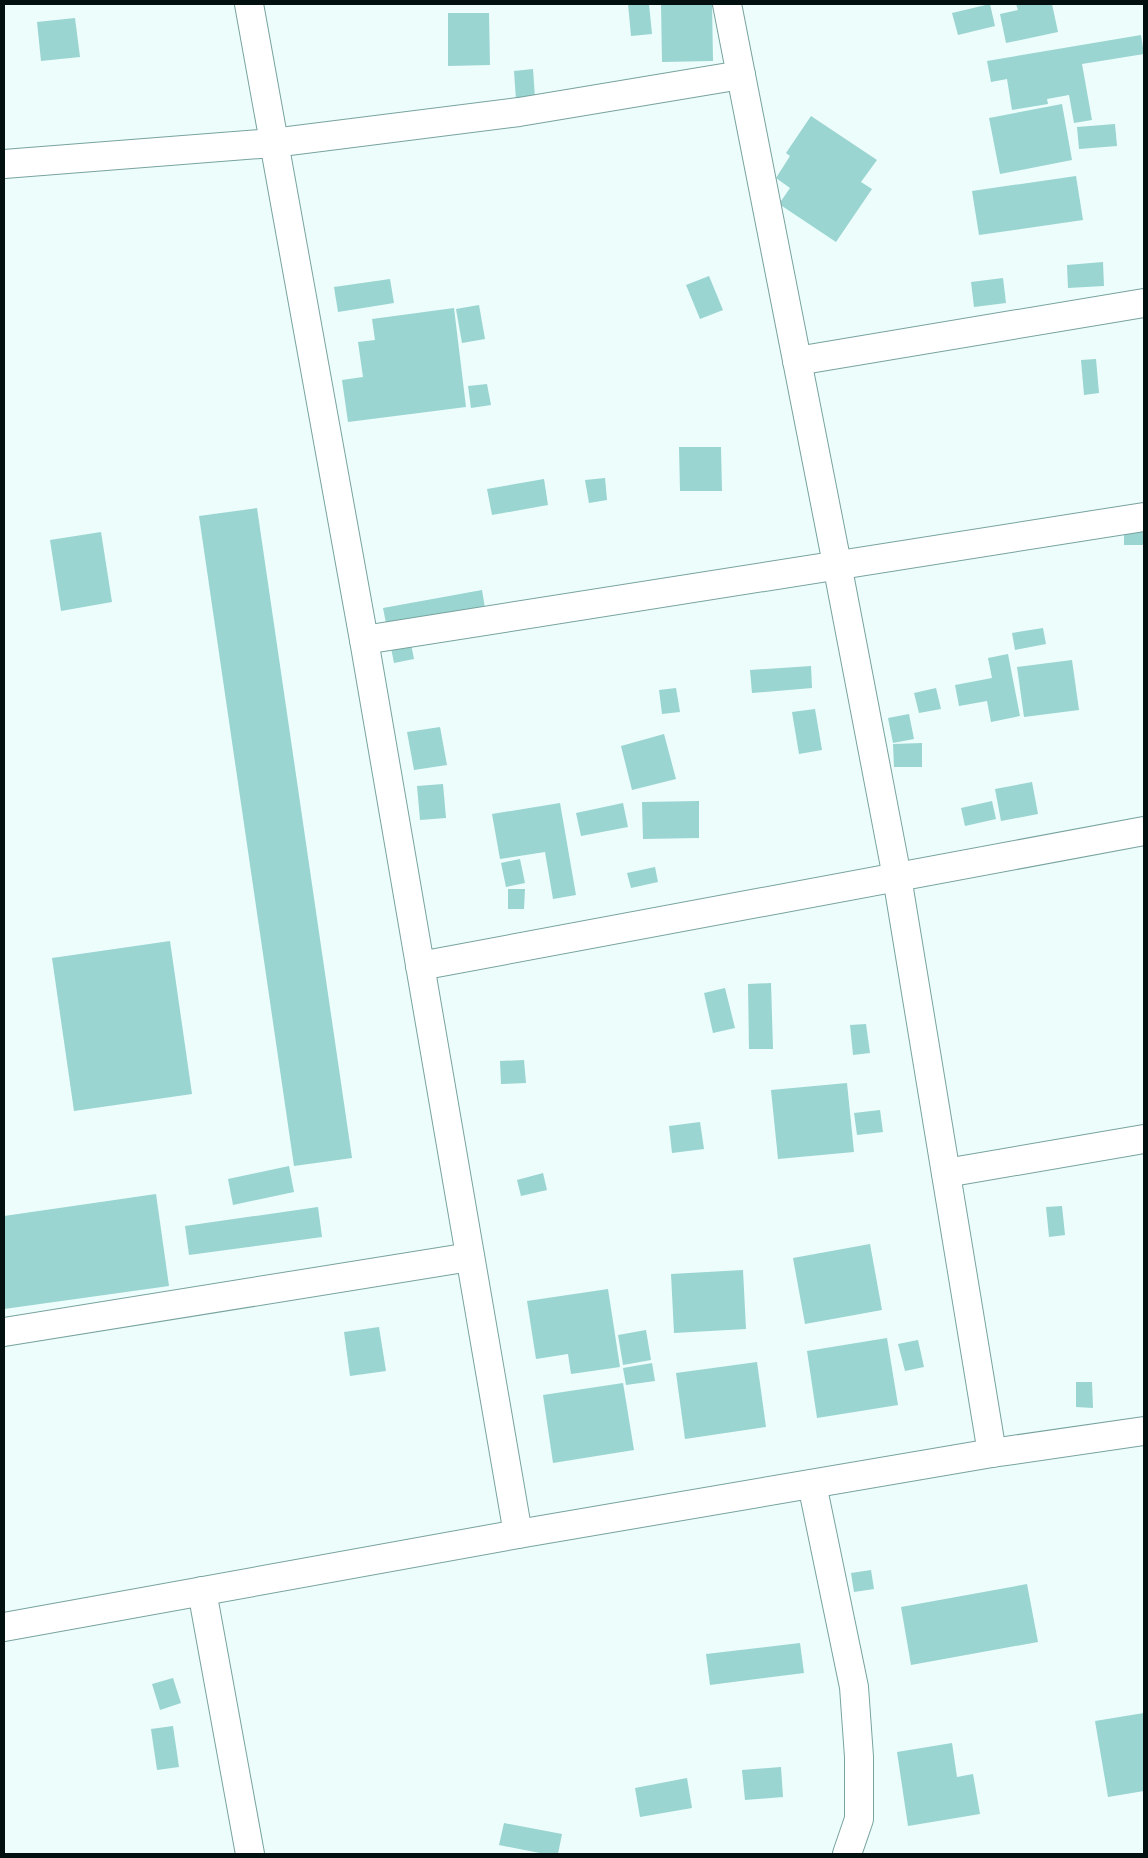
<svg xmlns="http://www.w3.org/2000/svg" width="1148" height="1858" viewBox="0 0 1148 1858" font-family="Overpass,sans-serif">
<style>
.building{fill:#9ad5d1}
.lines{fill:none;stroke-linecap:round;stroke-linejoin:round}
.street-casing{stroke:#78a39f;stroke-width:30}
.street{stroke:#fff;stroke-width:28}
</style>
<rect width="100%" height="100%" fill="#ecfdfc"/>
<g class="building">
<path d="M 628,4 L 649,4 L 652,34 L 631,36 Z"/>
<path d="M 661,4 L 712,4 L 713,61 L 662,62 Z"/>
<path d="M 990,4 L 995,26 L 958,35 L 952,13 Z"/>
<path d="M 1016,4 L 1052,4 L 1058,32 L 1006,43 L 1000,14 L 1018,10 Z"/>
<path d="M 448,13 L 489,13 L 490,65 L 448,66 Z"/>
<path d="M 75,18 L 80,57 L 41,61 L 37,22 Z"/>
<path d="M 1141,35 L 1144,54 L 1082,64 L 1092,120 L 1074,123 L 1069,95 L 1047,99 L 1048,104 L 1012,110 L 1007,79 L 991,82 L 987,61 Z"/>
<path d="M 533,69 L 535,98 L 516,100 L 514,71 Z"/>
<path d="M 1062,104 L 1072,160 L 1000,174 L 989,118 Z"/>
<path d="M 811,116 L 877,160 L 861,182 L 872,189 L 836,242 L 779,204 L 790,188 L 776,178 L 790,156 L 786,153 Z"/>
<path d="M 1115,124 L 1117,146 L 1079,149 L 1077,127 Z"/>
<path d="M 1076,176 L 1083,220 L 979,235 L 972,191 Z"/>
<path d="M 1103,262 L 1104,286 L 1068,288 L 1067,265 Z"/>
<path d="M 709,276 L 723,310 L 700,319 L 686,285 Z"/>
<path d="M 1003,278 L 1006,303 L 974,307 L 971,282 Z"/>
<path d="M 390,279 L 394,303 L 338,312 L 334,287 Z"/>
<path d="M 479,305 L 485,339 L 462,343 L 456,309 Z"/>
<path d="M 454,308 L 466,407 L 348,422 L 342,380 L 363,377 L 358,342 L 375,340 L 372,319 Z"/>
<path d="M 1096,359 L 1099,393 L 1084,395 L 1081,360 Z"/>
<path d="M 487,384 L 491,405 L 471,408 L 468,386 Z"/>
<path d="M 679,447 L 721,447 L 722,491 L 680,491 Z"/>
<path d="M 605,478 L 607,500 L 589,503 L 585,480 Z"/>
<path d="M 544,479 L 548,505 L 492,515 L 487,489 Z"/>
<rect x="1124" y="506" width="20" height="39"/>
<path d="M 257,508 L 352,1158 L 294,1166 L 199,516 Z"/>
<path d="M 101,532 L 112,602 L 61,611 L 50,540 Z"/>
<path d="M 482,590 L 487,620 L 387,628 L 383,608 Z"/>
<path d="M 1043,628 L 1046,644 L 1015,650 L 1012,633 Z"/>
<path d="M 410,639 L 414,659 L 394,663 L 390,643 Z"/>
<path d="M 1008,654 L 1020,716 L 991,722 L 987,701 L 959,706 L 955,685 L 992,678 L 988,658 Z"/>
<path d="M 1072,660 L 1079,710 L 1024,717 L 1017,667 Z"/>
<path d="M 811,666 L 812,688 L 752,693 L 750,670 Z"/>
<path d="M 676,688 L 680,712 L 662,714 L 659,690 Z"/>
<path d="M 936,688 L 941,709 L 919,713 L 914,693 Z"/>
<path d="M 815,709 L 822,750 L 799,754 L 792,712 Z"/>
<path d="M 909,714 L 914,739 L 893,743 L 888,718 Z"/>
<path d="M 440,727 L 447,765 L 414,770 L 407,732 Z"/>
<path d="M 664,734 L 676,779 L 632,790 L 621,746 Z"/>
<path d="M 922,743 L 922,767 L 894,767 L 893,744 Z"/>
<path d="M 1032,782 L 1038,814 L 1001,821 L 995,789 Z"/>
<path d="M 443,784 L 446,818 L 420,820 L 417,786 Z"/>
<path d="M 699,801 L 699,838 L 643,839 L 642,802 Z"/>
<path d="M 992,801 L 996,819 L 965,826 L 961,808 Z"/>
<path d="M 560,803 L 576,895 L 553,899 L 545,852 L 500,859 L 492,814 Z"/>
<path d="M 623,803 L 628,827 L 581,836 L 576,813 Z"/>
<path d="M 520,859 L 525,883 L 506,887 L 501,863 Z"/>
<path d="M 655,867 L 658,882 L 631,888 L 627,873 Z"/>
<path d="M 508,889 L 525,889 L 524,909 L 508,909 Z"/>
<path d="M 170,941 L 192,1094 L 74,1111 L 52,958 Z"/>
<path d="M 771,983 L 773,1049 L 749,1049 L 748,984 Z"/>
<path d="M 725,988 L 735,1028 L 713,1033 L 704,993 Z"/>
<path d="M 866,1024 L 870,1053 L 853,1055 L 850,1025 Z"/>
<path d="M 524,1060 L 526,1083 L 501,1084 L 500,1061 Z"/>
<path d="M 847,1083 L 854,1152 L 778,1159 L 771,1090 Z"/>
<path d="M 880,1110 L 883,1132 L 857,1135 L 854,1113 Z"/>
<path d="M 700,1122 L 704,1149 L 672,1153 L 669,1126 Z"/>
<path d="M 289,1166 L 294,1192 L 233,1205 L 228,1179 Z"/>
<path d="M 543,1173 L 547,1190 L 521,1196 L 517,1180 Z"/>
<path d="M 156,1194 L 169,1286 L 4,1309 L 4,1216 Z"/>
<path d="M 1062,1206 L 1065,1235 L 1049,1237 L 1046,1207 Z"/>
<path d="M 318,1207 L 322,1237 L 189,1255 L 185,1226 Z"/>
<path d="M 870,1244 L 882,1310 L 805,1324 L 793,1258 Z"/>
<path d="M 743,1270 L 746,1329 L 674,1333 L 671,1274 Z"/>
<path d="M 608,1289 L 620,1367 L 571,1374 L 568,1354 L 536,1359 L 527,1301 Z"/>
<path d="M 379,1327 L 386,1371 L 350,1376 L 344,1332 Z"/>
<path d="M 646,1330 L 651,1360 L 623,1365 L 618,1335 Z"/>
<path d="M 887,1338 L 898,1405 L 817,1418 L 807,1351 Z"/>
<path d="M 918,1340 L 924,1367 L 905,1371 L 898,1344 Z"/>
<path d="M 757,1362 L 766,1427 L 685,1439 L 676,1373 Z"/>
<path d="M 652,1363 L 655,1381 L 626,1385 L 623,1368 Z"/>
<path d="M 1076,1382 L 1092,1382 L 1093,1408 L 1076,1407 Z"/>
<path d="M 623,1383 L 634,1450 L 553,1463 L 543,1395 Z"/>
<path d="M 871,1570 L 874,1589 L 854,1592 L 851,1573 Z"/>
<path d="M 1027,1584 L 1038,1642 L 911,1665 L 901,1607 Z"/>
<path d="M 800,1643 L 804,1673 L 710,1685 L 706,1654 Z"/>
<path d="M 173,1678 L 181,1703 L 160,1710 L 152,1684 Z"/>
<path d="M 1144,1713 L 1144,1791 L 1108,1797 L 1095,1721 Z"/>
<path d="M 173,1726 L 179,1767 L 157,1770 L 151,1729 Z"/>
<path d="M 952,1743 L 957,1777 L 973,1774 L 980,1814 L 908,1826 L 897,1752 Z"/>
<path d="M 781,1767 L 783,1797 L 745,1800 L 742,1770 Z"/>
<path d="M 687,1778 L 692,1808 L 640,1817 L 635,1788 Z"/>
<path d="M 504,1823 L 562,1834 L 558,1854 L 545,1854 L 499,1845 Z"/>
</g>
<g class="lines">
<g class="street-casing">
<g id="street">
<path d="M 249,4 L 364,640 L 518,1534"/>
<path d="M 727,4 L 837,564 L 897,877 L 992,1453"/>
<path d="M 4,164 L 273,143 L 519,112 L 741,75"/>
<path d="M 797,361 L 1144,303"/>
<path d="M 364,640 L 1144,517"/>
<path d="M 420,966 L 1144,831"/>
<path d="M 946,1173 L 1144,1139"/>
<path d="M 4,1332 L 470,1257"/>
<path d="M 812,1484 L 854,1687 L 859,1757 L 859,1819 L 847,1854"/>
<path d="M 202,1591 L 250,1854"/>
<path d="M 4,1627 L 518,1534 L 992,1453 L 1144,1431"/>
</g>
</g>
<use href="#street" class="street"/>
</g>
<rect width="1148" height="1858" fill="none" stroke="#021110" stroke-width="10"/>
</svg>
